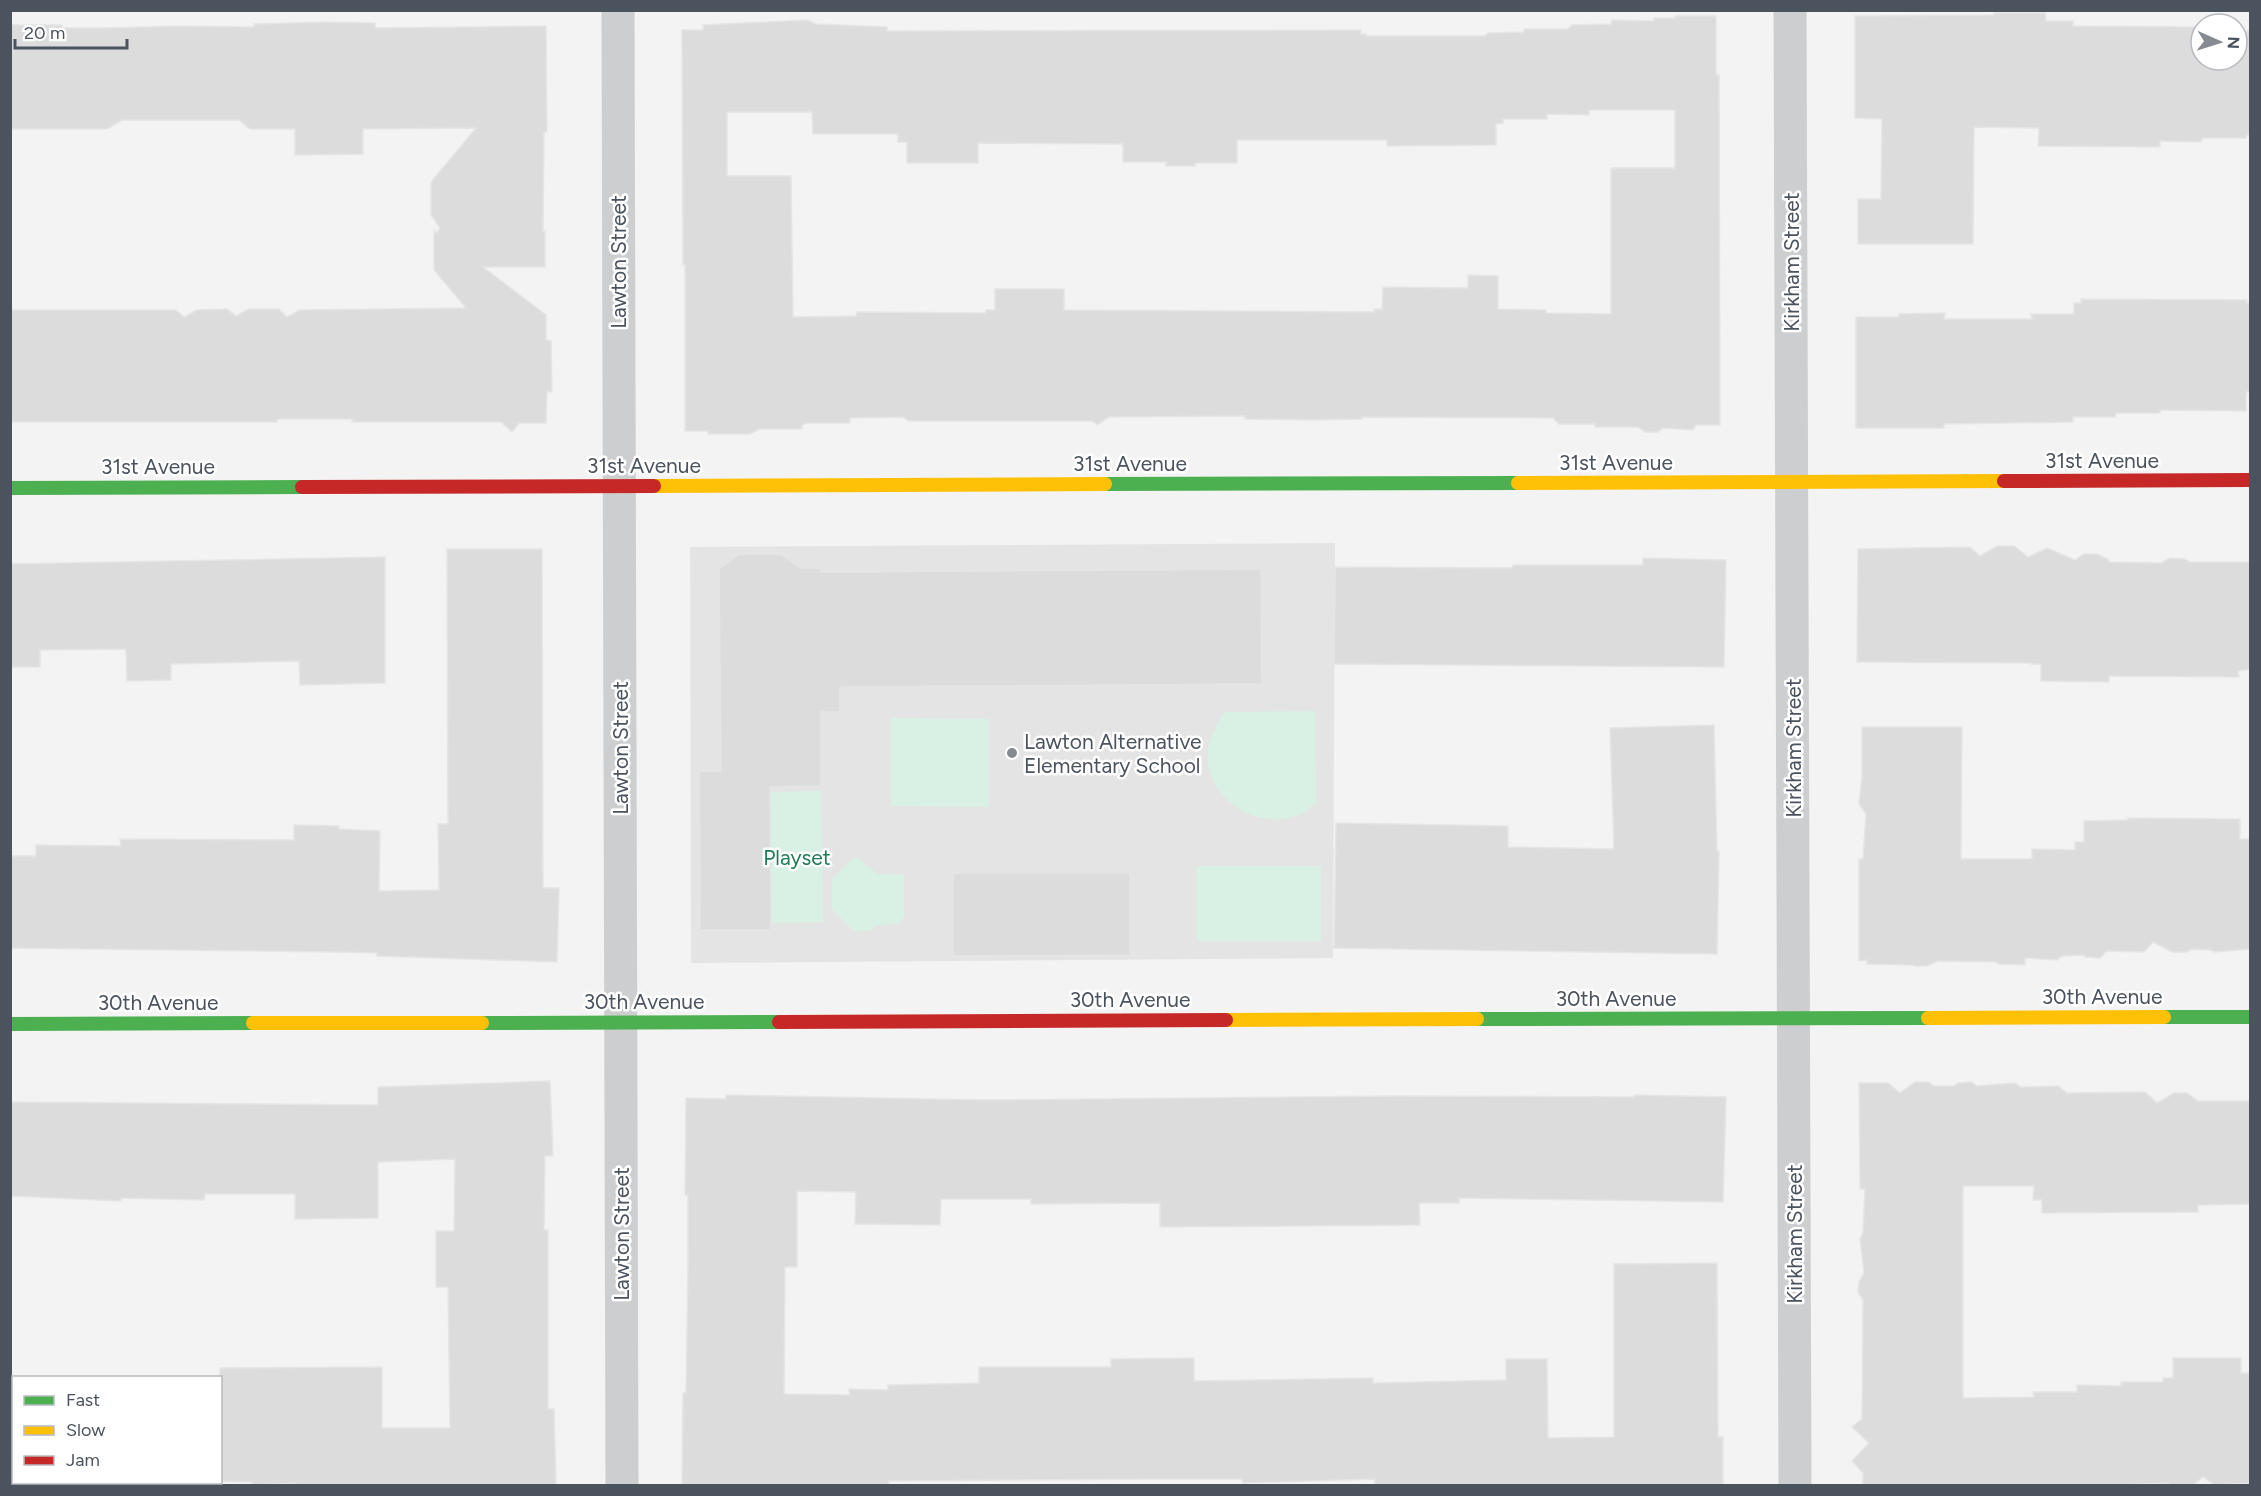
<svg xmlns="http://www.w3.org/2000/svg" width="2261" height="1496" viewBox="0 0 2261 1496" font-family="Figtree,sans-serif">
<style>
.education{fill:#e5e4e4}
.green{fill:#d9f0e4}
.building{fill:#dcdcdd;stroke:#e4e5e6;stroke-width:1.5;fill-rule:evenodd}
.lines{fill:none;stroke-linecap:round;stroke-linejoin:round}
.street{stroke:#cdced0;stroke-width:33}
.fast{stroke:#4caf50;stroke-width:14}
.slow{stroke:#ffc107;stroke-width:14}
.jam{stroke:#c62828;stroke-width:14}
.poi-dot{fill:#868b92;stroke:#fff;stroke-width:2}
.labels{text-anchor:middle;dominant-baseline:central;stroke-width:5;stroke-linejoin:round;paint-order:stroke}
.street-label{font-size:21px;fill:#4b535e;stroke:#fff}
.poi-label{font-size:21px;fill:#4b535e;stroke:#fff;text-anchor:start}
.park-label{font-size:21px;fill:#1e7d55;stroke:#fff}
</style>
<rect width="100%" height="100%" fill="#f3f3f3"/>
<path class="education" d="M 1335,543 L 1333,958 L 691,963 L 690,547 Z"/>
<g class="green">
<path d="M 1315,711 L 1316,803 C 1311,806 1306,812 1301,814 C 1262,831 1215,806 1208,764 C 1205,746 1215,728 1224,712 Z"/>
<path d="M 891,718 L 989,719 L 989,807 L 891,806 Z"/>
<path d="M 821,791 L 823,922 L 772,923 L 771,792 Z"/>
<path d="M 853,858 L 859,859 L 878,874 L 904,875 L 904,917 L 898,924 L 877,925 L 870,931 L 853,931 L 832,909 L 832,879 Z"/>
<rect x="1197" y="866" width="124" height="75"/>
</g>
<g class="building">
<path d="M 1994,13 L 2045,13 L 2046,21 L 2073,21 L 2073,26 L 2201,27 L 2201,60 L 2237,60 L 2237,31 L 2250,31 L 2250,135 L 2246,135 L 2246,138 L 2202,138 L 2201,142 L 2160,141 L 2160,147 L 2038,146 L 2039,128 L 1974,127 L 1973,244 L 1858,244 L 1858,199 L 1881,199 L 1882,119 L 1855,118 L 1855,16 L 1994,15 Z"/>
<path d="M 1675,16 L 1716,16 L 1716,75 L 1719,75 L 1720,425 L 1696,425 L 1693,430 L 1663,428 L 1658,432 L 1645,432 L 1638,427 L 1595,427 L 1595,424 L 1559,424 L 1553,418 L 1362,417 L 1362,419 L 1312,420 L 1245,419 L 1245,416 L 1109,417 L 1097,425 L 1092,421 L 909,421 L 903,417 L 850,418 L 850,423 L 807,423 L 802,425 L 802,429 L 760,429 L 750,434 L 708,434 L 708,431 L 685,431 L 685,265 L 683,265 L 682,30 L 703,30 L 703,25 L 807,20 L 816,24 L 887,27 L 887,31 L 1361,30 L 1361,34 L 1366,34 L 1366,36 L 1485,36 L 1488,33 L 1524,32 L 1524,29 L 1568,29 L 1572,25 L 1611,24 L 1612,20 L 1654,21 L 1654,18 L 1675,18 ZM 1589,110 L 1675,110 L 1675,168 L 1611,168 L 1611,314 L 1546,313 L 1546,310 L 1498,309 L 1498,276 L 1468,275 L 1468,288 L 1383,287 L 1382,309 L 1374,309 L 1374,312 L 1064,310 L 1064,289 L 995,289 L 995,310 L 986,310 L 986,313 L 857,312 L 856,316 L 793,317 L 791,176 L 727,176 L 727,112 L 812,112 L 813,134 L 898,134 L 898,142 L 907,142 L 907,163 L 978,163 L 978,143 L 1123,144 L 1123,162 L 1166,162 L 1166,166 L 1195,166 L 1195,163 L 1237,163 L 1237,140 L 1387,140 L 1387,146 L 1496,145 L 1496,124 L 1503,123 L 1503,119 L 1547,119 L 1547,114 L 1589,115 Z"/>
<path d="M 325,22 L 375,23 L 375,28 L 546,26 L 547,132 L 544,132 L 543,231 L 545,231 L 545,267 L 483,267 L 546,315 L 546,340 L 551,341 L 552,392 L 547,391 L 546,423 L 519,423 L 512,432 L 501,422 L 352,422 L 352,419 L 277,419 L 277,422 L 10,422 L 10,310 L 176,310 L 184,317 L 197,310 L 227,309 L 236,316 L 249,309 L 279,309 L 287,317 L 300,310 L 466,308 L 434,270 L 434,230 L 437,233 L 440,228 L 431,215 L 431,182 L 476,128 L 363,129 L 363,154 L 295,155 L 295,129 L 250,129 L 239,120 L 122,120 L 107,129 L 10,129 L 10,25 L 62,25 L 62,28 L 107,28 L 177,26 L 254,27 L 254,24 Z"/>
<path d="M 2081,299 L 2247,300 L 2246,303 L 2250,303 L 2250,392 L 2246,392 L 2246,411 L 2160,410 L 2160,413 L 2116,413 L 2115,417 L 2073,417 L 2073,422 L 1944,424 L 1944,428 L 1856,428 L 1856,317 L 1899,317 L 1899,314 L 1945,313 L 1944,319 L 2032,319 L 2031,314 L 2074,314 L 2074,303 L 2081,303 Z"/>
<path d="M 1997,546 L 2014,546 L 2028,557 L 2047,548 L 2075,560 L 2084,554 L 2097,554 L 2109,560 L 2109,562 L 2161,563 L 2170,558 L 2185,559 L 2190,562 L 2250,562 L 2250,669 L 2238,671 L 2239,677 L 2109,676 L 2109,682 L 2041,681 L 2041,664 L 2031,664 L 2031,663 L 1857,662 L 1858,549 L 1970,547 L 1980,556 Z"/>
<path d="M 447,549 L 542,549 L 543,888 L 559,888 L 557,962 L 377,956 L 377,953 L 336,952 L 10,948 L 10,856 L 36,856 L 36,845 L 121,846 L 120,839 L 294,840 L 294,825 L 339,826 L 339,829 L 380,831 L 379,891 L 439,890 L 438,824 L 448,824 Z"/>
<path d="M 740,554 L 780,554 L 801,568 L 821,568 L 821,572 L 1261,569 L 1262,684 L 840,687 L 840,712 L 821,712 L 821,786 L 770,787 L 771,930 L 700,930 L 699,771 L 721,771 L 719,569 Z"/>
<path d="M 385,557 L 385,683 L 300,685 L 299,661 L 171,664 L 171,680 L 127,681 L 126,649 L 40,650 L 40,667 L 10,667 L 10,564 Z"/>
<path d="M 1643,558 L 1726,560 L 1724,667 L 1334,664 L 1335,567 L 1512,568 L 1513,565 L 1643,565 Z"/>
<path d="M 1714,725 L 1717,851 L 1719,851 L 1717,954 L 1334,948 L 1336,823 L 1508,826 L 1508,847 L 1614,849 L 1610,728 Z"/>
<path d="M 1862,727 L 1962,727 L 1961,859 L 2032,859 L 2032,849 L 2075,850 L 2075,842 L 2084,842 L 2084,821 L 2128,820 L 2128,818 L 2240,819 L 2240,839 L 2250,839 L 2250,949 L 2214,952 L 2211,950 L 2192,949 L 2186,952 L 2172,952 L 2153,942 L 2144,952 L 2107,951 L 2100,958 L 2086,957 L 2083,955 L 2062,956 L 2057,960 L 2025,958 L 2025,965 L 1998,964 L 1996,962 L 1938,961 L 1927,966 L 1914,966 L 1912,965 L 1867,964 L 1867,960 L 1859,961 L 1859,859 L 1863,859 L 1866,814 L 1859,804 L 1862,776 Z"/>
<path d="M 953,873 L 1130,873 L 1130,955 L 953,956 Z"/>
<path d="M 550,1081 L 553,1156 L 545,1156 L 544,1230 L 548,1230 L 548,1409 L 554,1409 L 556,1485 L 296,1485 L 296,1483 L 252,1485 L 252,1482 L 220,1481 L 220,1368 L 382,1367 L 382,1428 L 450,1428 L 448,1287 L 436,1287 L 436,1231 L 454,1231 L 455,1159 L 378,1162 L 378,1218 L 295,1219 L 295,1194 L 205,1194 L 204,1200 L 121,1198 L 121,1201 L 10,1196 L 10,1102 L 378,1105 L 378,1087 Z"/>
<path d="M 1915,1082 L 1928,1082 L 1934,1086 L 1954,1086 L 1958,1083 L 1971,1082 L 1977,1086 L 2015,1083 L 2021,1087 L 2058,1086 L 2067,1093 L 2145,1092 L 2157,1103 L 2174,1093 L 2187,1093 L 2198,1101 L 2250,1101 L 2250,1204 L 2198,1205 L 2198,1212 L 2042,1213 L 2042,1200 L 2033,1200 L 2034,1186 L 1963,1186 L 1963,1398 L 2034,1397 L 2033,1392 L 2077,1392 L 2077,1385 L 2121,1386 L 2121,1382 L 2163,1382 L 2163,1378 L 2173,1378 L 2173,1358 L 2241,1358 L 2241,1373 L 2250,1373 L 2250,1483 L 2215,1485 L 2203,1477 L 2193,1485 L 2171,1485 L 2168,1483 L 2116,1485 L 1863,1485 L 1863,1473 L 1852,1461 L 1869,1443 L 1852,1427 L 1862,1419 L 1863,1300 L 1858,1292 L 1859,1282 L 1864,1273 L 1860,1239 L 1863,1232 L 1865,1189 L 1860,1189 L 1859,1083 L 1888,1083 L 1900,1093 Z"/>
<path d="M 726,1095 L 985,1100 L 1395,1096 L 1634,1097 L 1634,1095 L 1726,1097 L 1723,1202 L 1459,1198 L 1459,1203 L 1419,1203 L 1420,1225 L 1160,1227 L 1160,1203 L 1031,1204 L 1031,1199 L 941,1199 L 940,1225 L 855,1224 L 856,1192 L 797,1191 L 797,1267 L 785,1267 L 784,1394 L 850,1395 L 849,1389 L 888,1390 L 888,1385 L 979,1383 L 979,1367 L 1111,1367 L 1111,1359 L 1194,1358 L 1194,1381 L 1373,1378 L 1373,1383 L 1506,1380 L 1506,1359 L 1547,1359 L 1548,1438 L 1614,1437 L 1614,1264 L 1717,1263 L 1718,1437 L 1723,1437 L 1723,1485 L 1375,1485 L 1375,1479 L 1243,1483 L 1242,1479 L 1155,1479 L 889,1481 L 888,1485 L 682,1485 L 683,1393 L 686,1393 L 688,1266 L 688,1195 L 685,1195 L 686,1098 L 726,1099 Z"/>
</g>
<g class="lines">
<g class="street">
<path d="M 618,10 L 622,1486"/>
<path d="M 1790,10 L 1795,1486"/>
</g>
<g class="fast">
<path d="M 1105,484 L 1518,483"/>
<path d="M 10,488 L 302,487"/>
<path d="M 2164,1017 L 2250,1017"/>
<path d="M 1477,1019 L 1928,1018"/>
<path d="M 482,1023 L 779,1022"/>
<path d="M 10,1024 L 253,1023"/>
</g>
<g class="slow">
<path d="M 1518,483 L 2004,481"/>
<path d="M 654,486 L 1105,484"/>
<path d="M 1928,1018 L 2164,1017"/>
<path d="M 1226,1020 L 1477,1019"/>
<path d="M 253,1023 L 482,1023"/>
</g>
<g class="jam">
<path d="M 2004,481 L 2250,480"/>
<path d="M 302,487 L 654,486"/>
<path d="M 779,1022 L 1226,1020"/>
</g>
</g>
<circle class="poi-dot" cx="1012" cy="753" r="6"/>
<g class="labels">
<g class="street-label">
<text transform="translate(618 262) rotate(-90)">Lawton Street</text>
<text transform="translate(1791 262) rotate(-90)">Kirkham Street</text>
<text x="2102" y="460">31st Avenue</text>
<text x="1616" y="462">31st Avenue</text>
<text x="1130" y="463">31st Avenue</text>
<text x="644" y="465">31st Avenue</text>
<text x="158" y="466">31st Avenue</text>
<text transform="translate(620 748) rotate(-90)">Lawton Street</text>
<text transform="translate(1793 748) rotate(-90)">Kirkham Street</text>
<text x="2102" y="996">30th Avenue</text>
<text x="1616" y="998">30th Avenue</text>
<text x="1130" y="999">30th Avenue</text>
<text x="644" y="1001">30th Avenue</text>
<text x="158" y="1002">30th Avenue</text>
<text transform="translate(621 1234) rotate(-90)">Lawton Street</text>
<text transform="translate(1794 1234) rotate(-90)">Kirkham Street</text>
</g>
<g class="poi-label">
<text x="1024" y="741">Lawton Alternative<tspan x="1024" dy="24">Elementary School</tspan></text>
</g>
<g class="park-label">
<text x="797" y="857">Playset</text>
</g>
</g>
<rect width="2261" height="1496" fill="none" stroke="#4b535e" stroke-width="24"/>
<rect x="12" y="1376" width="210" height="108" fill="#ffffff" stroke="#b7babf" stroke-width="1.5"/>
<rect x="24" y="1396" width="30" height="9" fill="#4caf50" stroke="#b7babf" stroke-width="1.5"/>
<text x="66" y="1406" font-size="18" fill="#4b535e">Fast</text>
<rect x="24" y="1426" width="30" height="9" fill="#ffc107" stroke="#b7babf" stroke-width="1.5"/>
<text x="66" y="1436" font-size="18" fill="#4b535e">Slow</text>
<rect x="24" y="1456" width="30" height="9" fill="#c62828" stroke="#b7babf" stroke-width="1.5"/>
<text x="66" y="1466" font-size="18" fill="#4b535e">Jam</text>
<g transform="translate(2219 42) rotate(93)"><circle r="28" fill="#ffffff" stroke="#b7babf" stroke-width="1.5"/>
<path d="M0-4.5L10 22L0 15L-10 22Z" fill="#868b92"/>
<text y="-9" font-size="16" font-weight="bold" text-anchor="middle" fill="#4b535e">N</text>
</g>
<path d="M15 39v9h112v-9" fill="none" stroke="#4b535e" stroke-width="3"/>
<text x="24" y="39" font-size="18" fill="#4b535e" stroke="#ffffff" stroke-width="4.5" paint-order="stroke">20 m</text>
</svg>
